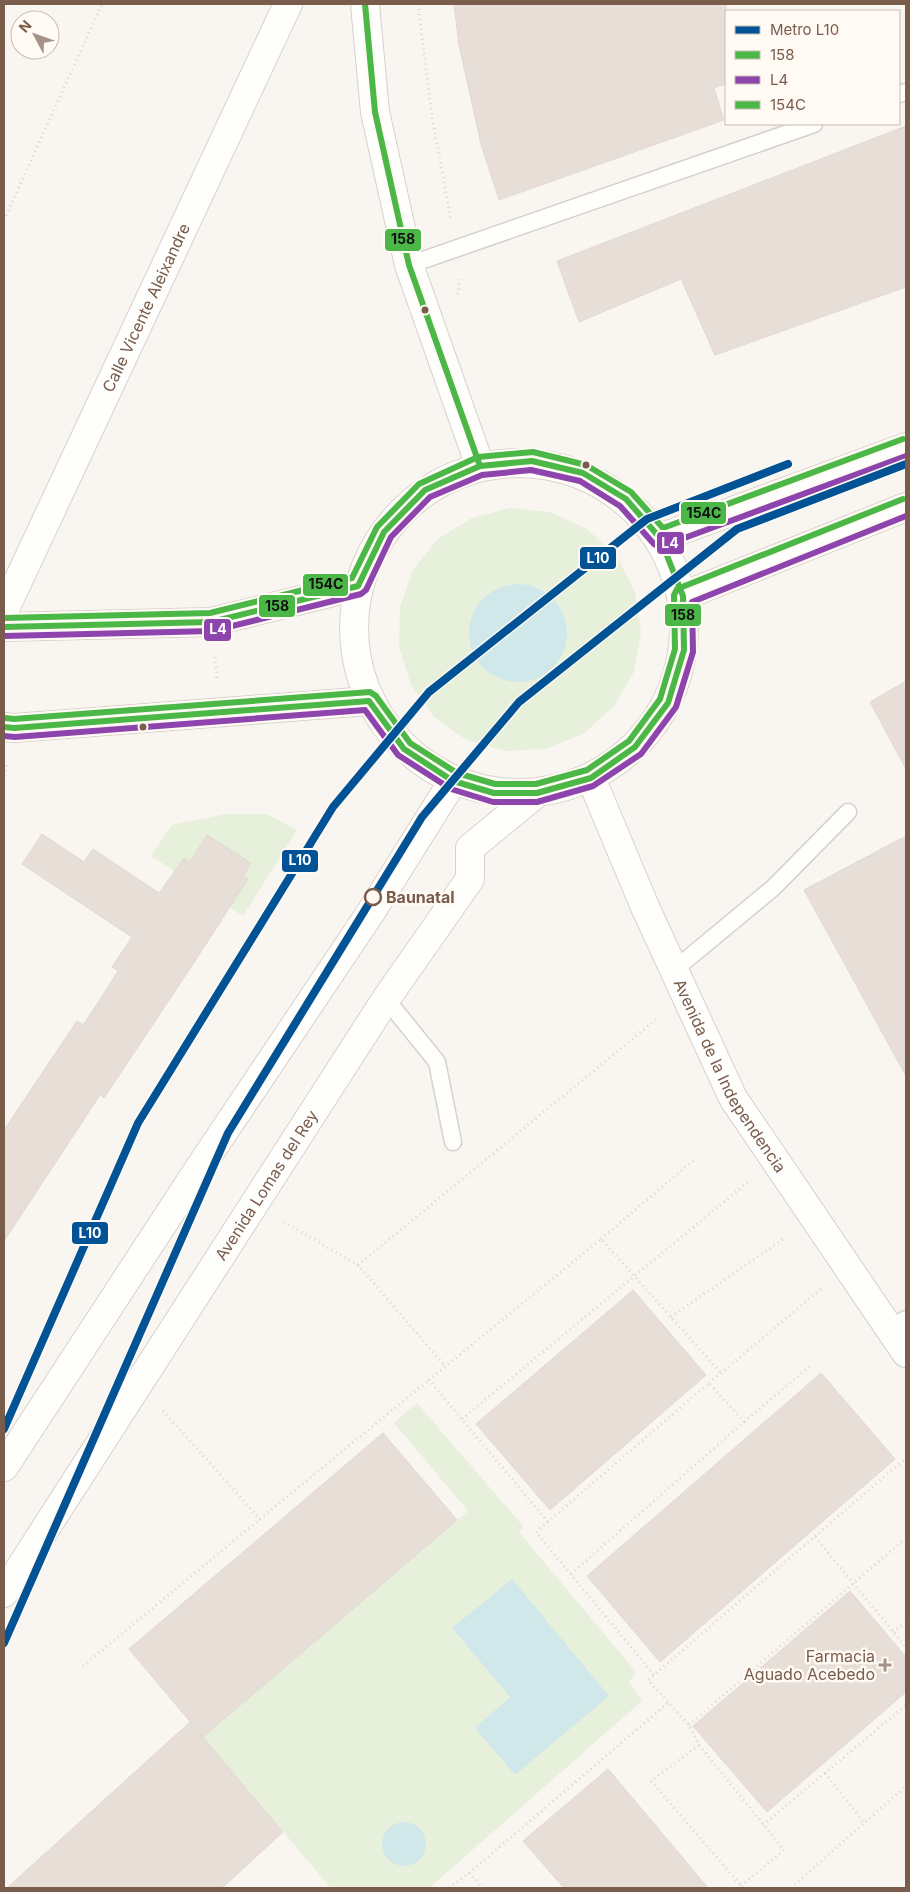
<svg xmlns="http://www.w3.org/2000/svg" width="910" height="1892" viewBox="0 0 910 1892" font-family="Inter,sans-serif">
<style>
.green{fill:#e7f0db;fill-rule:evenodd}
.water{fill:#d0e8ea}
.building{fill:#e6ded7;stroke:#e2d8d2}
.lines{fill:none;stroke-linecap:round;stroke-linejoin:round}
.lane-casing{stroke:#d7d1cb;stroke-width:19}
.street-casing{stroke:#d7d1cb;stroke-width:30}
.secondary-casing{stroke:#d9d2cb;stroke-width:30}
.path{stroke:#dcd5d0;stroke-width:3;stroke-dasharray:1 4;stroke-linecap:butt}
.lane{stroke:#fefefd;stroke-width:16}
.street{stroke:#fefefd;stroke-width:28}
.secondary{stroke:#fefefd;stroke-width:28}
.bus-1-casing{stroke:#fffaf3;stroke-width:10}
.bus-2-casing{stroke:#fffaf3;stroke-width:10}
.bus-3-casing{stroke:#fffaf3;stroke-width:10}
.bus-1{stroke:#4ab747;stroke-width:6}
.bus-2{stroke:#8e44ad;stroke-width:6}
.bus-3{stroke:#4ab747;stroke-width:6}
.metro-1-casing{stroke:#fffaf3;stroke-width:11}
.metro-1{stroke:#015396;stroke-width:8}
.bus-dot{fill:#7a5c4d;stroke:#fffaf3;stroke-width:2}
.stop-dot{fill:#fffaf3;stroke:#7a5c4d;stroke-width:2.5}
.poi-dot{fill:#a69286;stroke:#fffaf3;stroke-width:2}
.labels{text-anchor:middle;dominant-baseline:central;stroke-width:5;stroke-linejoin:round;paint-order:stroke}
.street-label{font-size:16px;fill:#7a5c4d;stroke:#fffaf3}
.stop-label{font-size:16px;font-weight:bold;fill:#7a5c4d;stroke:#fffaf3;text-anchor:start}
.poi-label{font-size:16px;fill:#7a5c4d;stroke:#fffaf3;text-anchor:end}
.line-badge{stroke:#fffaf3;stroke-width:2}
.badge-label{font-size:14px;text-anchor:middle;font-weight:bold;fill:#fff}
.pale-badge-label{font-size:14px;text-anchor:middle;font-weight:bold;fill:#111}
</style>
<rect width="100%" height="100%" fill="#f9f5f0"/>
<g class="green">
<path d="M 510,508 L 550,512 L 587,529 L 617,556 L 635,592 L 641,632 L 634,672 L 613,707 L 583,734 L 545,749 L 505,751 L 466,740 L 434,717 L 411,685 L 399,647 L 400,607 L 413,570 L 438,539 L 472,518 ZM 510,584 C 520,585 534,585 542,590 C 563,601 567,623 566,645 L 482,599 L 495,589 Z"/>
<path d="M 226,814 L 267,814 L 297,830 L 243,916 L 151,856 L 172,825 Z"/>
<path d="M 417,1403 L 523,1526 L 519,1532 L 636,1672 L 629,1682 L 642,1701 L 429,1888 L 331,1888 L 203,1737 L 468,1511 L 394,1423 ZM 510,1697 L 515,1775 L 476,1728 Z"/>
</g>
<g class="water">
<circle cx="518" cy="633" r="49"/>
<path d="M 512,1579 L 609,1696 L 515,1775 L 475,1728 L 510,1697 L 452,1628 Z"/>
<circle cx="404" cy="1844" r="22"/>
</g>
<g class="building">
<path d="M 454,4 L 726,4 L 726,84 L 714,88 L 724,120 L 499,200 L 481,144 L 459,45 Z"/>
<path d="M 906,126 L 906,287 L 715,355 L 681,279 L 579,322 L 557,261 Z"/>
<path d="M 906,681 L 906,769 L 870,702 Z"/>
<path d="M 42,834 L 84,862 L 93,849 L 159,893 L 184,858 L 190,862 L 207,835 L 251,863 L 243,876 L 248,879 L 195,961 L 104,1098 L 100,1095 L 4,1241 L 4,1130 L 77,1021 L 83,1025 L 101,998 L 118,971 L 112,967 L 132,937 L 22,864 Z"/>
<path d="M 906,836 L 906,1076 L 804,890 Z"/>
<path d="M 633,1290 L 706,1375 L 550,1510 L 476,1424 Z"/>
<path d="M 821,1373 L 895,1459 L 660,1662 L 587,1576 Z"/>
<path d="M 383,1433 L 457,1520 L 203,1737 L 129,1649 Z"/>
<path d="M 850,1591 L 906,1657 L 906,1692 L 767,1812 L 693,1726 Z"/>
<path d="M 190,1722 L 283,1832 L 222,1888 L 7,1888 Z"/>
<path d="M 608,1769 L 672,1845 L 708,1888 L 564,1888 L 523,1841 Z"/>
</g>
<g class="lines">
<g class="lane-casing">
<g id="lane">
<path d="M 899,94 L 906,92"/>
<path d="M 409,265 L 814,124"/>
<path d="M 674,970 L 773,888 L 848,812"/>
<path d="M 386,999 L 437,1062 L 453,1142"/>
<path d="M 889,1329 L 906,1319"/>
</g>
</g>
<g class="street-casing">
<g id="street">
<path d="M 365,4 L 375,112 L 409,265 L 480,466"/>
<path id="s1" d="M 4,611 L 288,4"/>
<path id="s2" d="M 591,778 L 645,907 L 733,1098 L 906,1353"/>
</g>
</g>
<g class="secondary-casing">
<g id="secondary">
<circle cx="519" cy="628" r="165"/>
<path d="M 660,538 L 906,447"/>
<path d="M 683,596 L 906,507"/>
<path d="M 4,627 L 211,622 L 358,586"/>
<path d="M 4,727 L 14,728 L 369,701"/>
<path d="M 4,1467 L 200,1167 L 371,912 L 453,781"/>
<path id="s3" d="M 4,1593 L 386,999 L 470,879 L 470,848 L 537,793"/>
</g>
</g>
<g class="path">
<path d="M 418,4 L 432,117 L 451,220"/>
<path d="M 4,220 L 102,4"/>
<path d="M 457,294 L 459,290 L 459,279"/>
<path d="M 215,657 L 217,678"/>
<path d="M 4,776 L 7,762"/>
<path d="M 284,1222 L 358,1265 L 445,1366"/>
<path d="M 601,1239 L 695,1159"/>
<path d="M 358,1265 L 659,1017"/>
<path d="M 671,1317 L 786,1237"/>
<path d="M 709,1383 L 821,1289"/>
<path d="M 163,1411 L 260,1519 L 429,1380"/>
<path d="M 462,1419 L 748,1182"/>
<path d="M 744,1422 L 810,1366"/>
<path d="M 548,1522 L 429,1380 L 601,1239 L 721,1373"/>
<path d="M 815,1537 L 906,1647"/>
<path d="M 571,1574 L 744,1422 L 709,1383 L 536,1532 L 654,1675"/>
<path d="M 893,1632 L 906,1622"/>
<path d="M 83,1666 L 260,1519"/>
<path d="M 689,1725 L 906,1538"/>
<path d="M 699,1745 L 651,1781 L 743,1888"/>
<path d="M 825,1773 L 864,1823"/>
<path d="M 763,1825 L 906,1705"/>
<path d="M 469,1873 L 668,1703"/>
<path d="M 741,1886 L 784,1850 L 699,1745 L 689,1725 L 648,1680 L 906,1458"/>
<path d="M 449,1888 L 469,1873 L 483,1888"/>
<path d="M 791,1888 L 906,1786"/>
</g>
<use href="#lane" class="lane"/>
<use href="#street" class="street"/>
<use href="#secondary" class="secondary"/>
<g class="bus-1-casing">
<g id="bus-1">
<path d="M 365,4 L 375,112 L 409,265 L 480,466"/>
<path d="M 4,627 L 211,622 L 358,586 L 384,532 L 425,490 L 480,466 L 532,461 L 583,473 L 626,499 L 660,538 L 683,596 L 684,650 L 668,703 L 635,747 L 591,778 L 537,793 L 494,793 L 453,781 L 404,749 L 369,701 L 14,728 L 4,727"/>
</g>
</g>
<g class="bus-2-casing">
<g id="bus-2">
<path d="M 4,636 L 212,631 L 361,594 L 366,590 L 391,537 L 430,497 L 482,475 L 531,470 L 580,481 L 620,506 L 654,544 L 660,547 L 906,456"/>
<path d="M 4,736 L 15,737 L 365,710 L 398,755 L 451,789 L 493,802 L 537,802 L 593,786 L 641,754 L 676,707 L 693,652 L 692,602 L 906,516"/>
</g>
</g>
<g class="bus-3-casing">
<g id="bus-3">
<path d="M 4,618 L 210,613 L 352,578 L 377,527 L 419,484 L 478,457 L 533,452 L 586,465 L 631,492 L 663,528 L 903,439"/>
<path d="M 5,718 L 14,719 L 370,692 L 376,696 L 410,743 L 457,773 L 495,784 L 536,784 L 587,770 L 629,741 L 660,699 L 675,649 L 674,595 L 677,589 L 903,499"/>
</g>
</g>
<use href="#bus-1" class="bus-1"/>
<use href="#bus-2" class="bus-2"/>
<use href="#bus-3" class="bus-3"/>
<g class="metro-1-casing">
<g id="metro-1">
<path d="M 4,1429 L 138,1123 L 333,807 L 429,692 L 647,519 L 788,464"/>
<path d="M 4,1643 L 228,1133 L 422,817 L 519,702 L 737,529 L 906,464"/>
</g>
</g>
<use href="#metro-1" class="metro-1"/>
</g>
<g class="bus-dot">
<circle cx="425" cy="310" r="4.5"/>
<circle cx="586" cy="465" r="4.5"/>
<circle cx="143" cy="727" r="4.5"/>
</g>
<circle class="stop-dot" cx="373" cy="897" r="8"/>
<path class="poi-dot" d="M882.5 1657.5h5v5h5v5h-5v5h-5v-5h-5v-5h5z"/>
<g class="labels">
<g class="street-label">
<text stroke="none"><textPath href="#s1" startOffset="335">Calle Vicente Aleixandre</textPath></text>
<text stroke="none"><textPath href="#s2" startOffset="329">Avenida de la Independencia</textPath></text>
<text stroke="none"><textPath href="#s3" startOffset="485">Avenida Lomas del Rey</textPath></text>
</g>
<g class="stop-label">
<text x="386" y="897">Baunatal</text>
</g>
<g class="poi-label">
<text x="875" y="1656">Farmacia<tspan x="875" dy="18">Aguado Acebedo</tspan></text>
</g>
</g>
<g class="line-badge">
<rect x="384" y="228" width="38" height="24" rx="5" fill="#4ab747"/>
<rect x="680" y="501" width="47" height="24" rx="5" fill="#4ab747"/>
<rect x="656" y="531" width="29" height="24" rx="5" fill="#8e44ad"/>
<rect x="579" y="546" width="38" height="24" rx="5" fill="#015396"/>
<rect x="302" y="573" width="47" height="24" rx="5" fill="#4ab747"/>
<rect x="258" y="594" width="38" height="24" rx="5" fill="#4ab747"/>
<rect x="664" y="603" width="38" height="24" rx="5" fill="#4ab747"/>
<rect x="203" y="618" width="29" height="24" rx="5" fill="#8e44ad"/>
<rect x="281" y="849" width="38" height="24" rx="5" fill="#015396"/>
<rect x="71" y="1221" width="38" height="24" rx="5" fill="#015396"/>
</g>
<g class="badge-label">
<text x="670" y="548">L4</text>
<text x="598" y="563">L10</text>
<text x="218" y="634">L4</text>
<text x="300" y="865">L10</text>
<text x="90" y="1238">L10</text>
</g>
<g class="pale-badge-label">
<text x="403" y="244">158</text>
<text x="704" y="518">154C</text>
<text x="326" y="589">154C</text>
<text x="277" y="611">158</text>
<text x="683" y="620">158</text>
</g>
<rect width="910" height="1892" fill="none" stroke="#7a5c4d" stroke-width="10"/>
<rect x="725" y="10" width="175" height="115" fill="#fffaf3" stroke="#cabbb1"/>
<rect x="735" y="26" width="25" height="8" fill="#015396" stroke="#cabbb1"/>
<text x="770" y="35" font-size="15" fill="#7a5c4d">Metro L10</text>
<rect x="735" y="51" width="25" height="8" fill="#4ab747" stroke="#cabbb1"/>
<text x="770" y="60" font-size="15" fill="#7a5c4d">158</text>
<rect x="735" y="76" width="25" height="8" fill="#8e44ad" stroke="#cabbb1"/>
<text x="770" y="85" font-size="15" fill="#7a5c4d">L4</text>
<rect x="735" y="101" width="25" height="8" fill="#4ab747" stroke="#cabbb1"/>
<text x="770" y="110" font-size="15" fill="#7a5c4d">154C</text>
<g transform="translate(35 35) rotate(311)"><circle r="24" fill="#fffaf3" stroke="#cabbb1"/>
<path d="M0-4L9 19L0 12L-9 19Z" fill="#a69286"/>
<text y="-8" font-size="14" font-weight="bold" text-anchor="middle" fill="#7a5c4d">N</text>
</g>
</svg>
